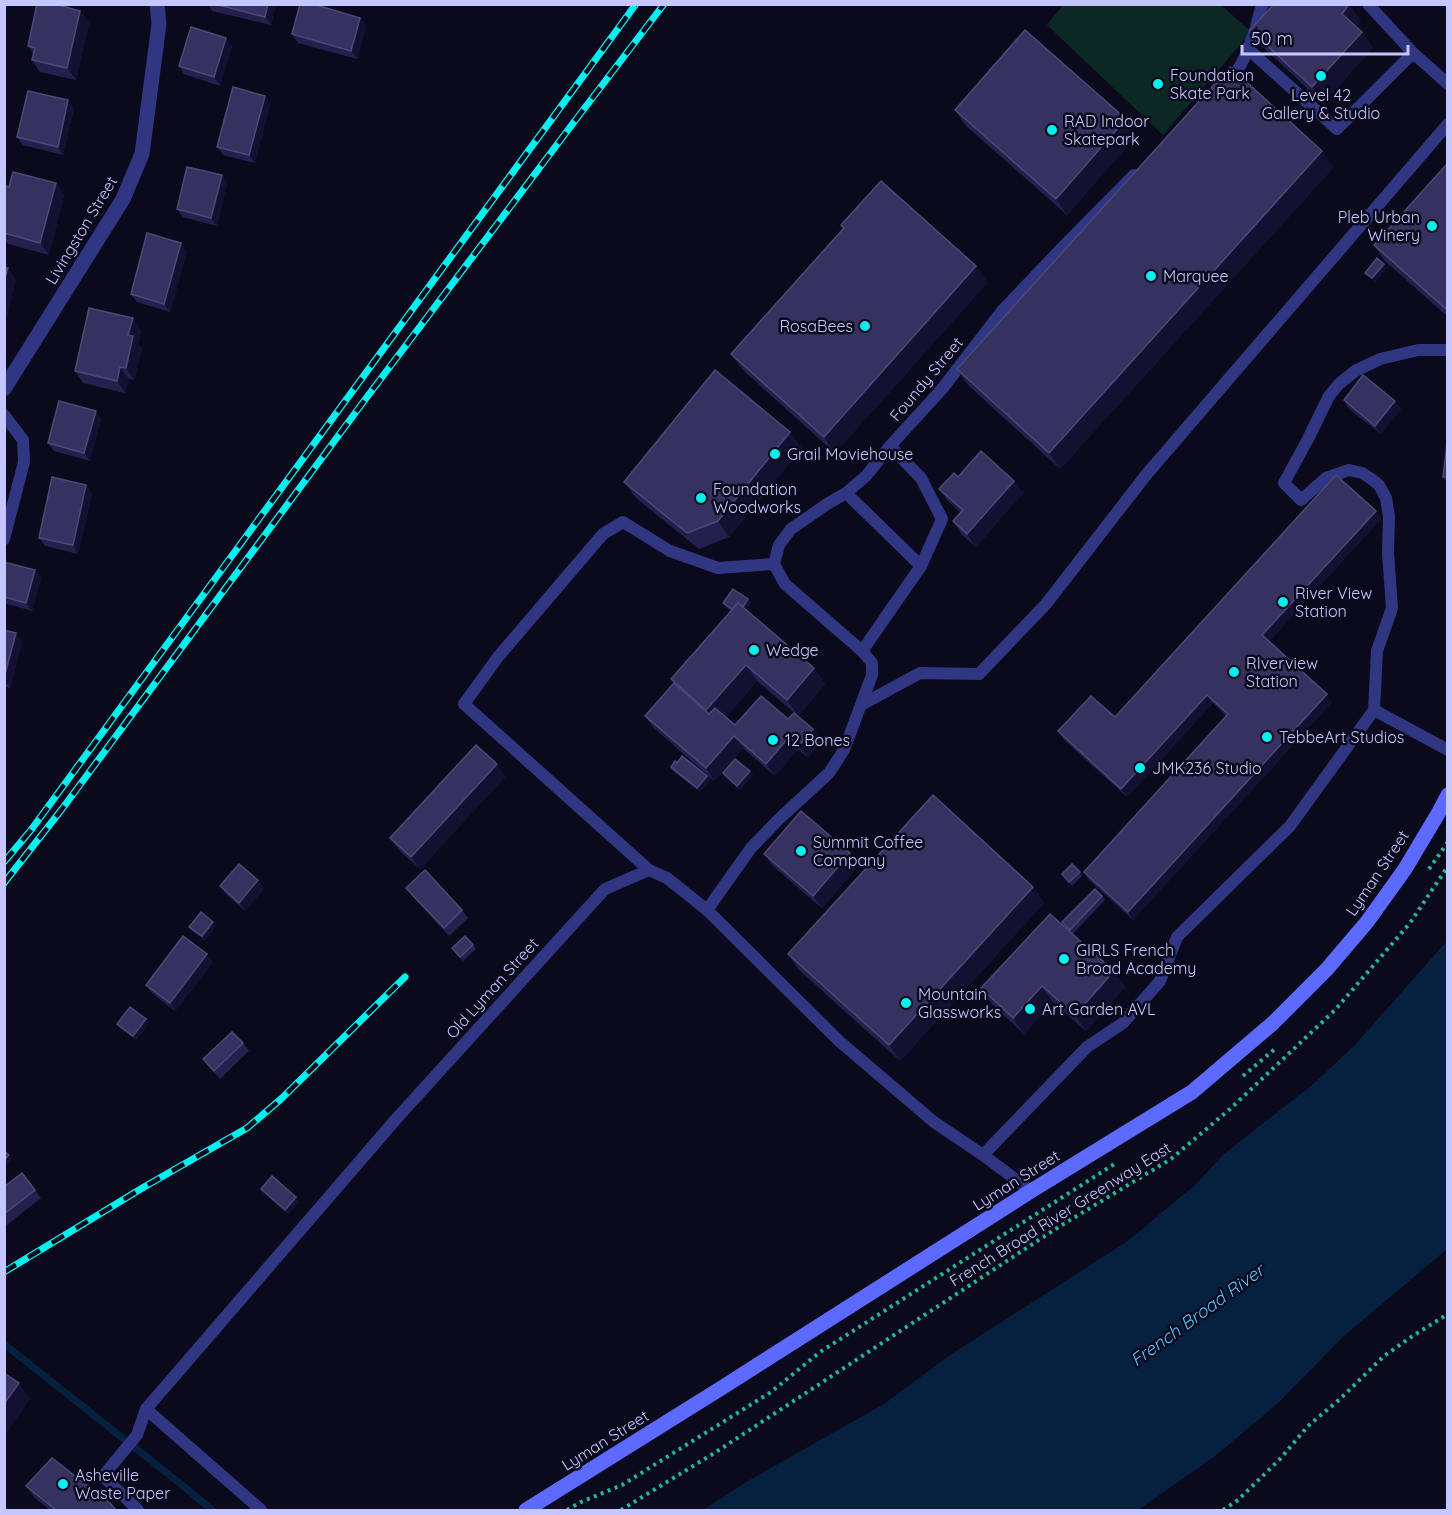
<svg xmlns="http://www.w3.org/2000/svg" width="1452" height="1515" viewBox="0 0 1452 1515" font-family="Quicksand,sans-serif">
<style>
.green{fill:#0c2824}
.water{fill:#062140}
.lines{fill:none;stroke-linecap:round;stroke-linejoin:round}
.stream{stroke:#062140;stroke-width:7}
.path{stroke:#22b79e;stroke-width:4;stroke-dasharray:3 4.5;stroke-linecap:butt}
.service{stroke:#303681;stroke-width:12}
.minor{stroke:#303681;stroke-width:15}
.secondary{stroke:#5d6aff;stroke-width:15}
.rail-casing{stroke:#00f1ef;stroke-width:7}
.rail{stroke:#0b0a1d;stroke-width:4.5;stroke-dasharray:14;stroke-linecap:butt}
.wall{fill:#24204d}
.shaded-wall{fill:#131032}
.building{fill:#363260;stroke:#4c4979;stroke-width:1.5}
.poi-dot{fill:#00f1ef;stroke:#0b0a1d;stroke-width:2}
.labels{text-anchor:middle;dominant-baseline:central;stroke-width:5;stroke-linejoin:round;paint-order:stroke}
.poi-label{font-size:16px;fill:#c6c6ff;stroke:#0b0a1d;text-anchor:start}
.street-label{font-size:16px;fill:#c6c6ff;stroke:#0b0a1d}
.water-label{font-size:18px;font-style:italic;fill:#54c2ff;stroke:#0b0a1d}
</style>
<rect width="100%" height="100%" fill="#0b0a1d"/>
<path class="green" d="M 1220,4 L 1251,32 L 1163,135 L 1047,25 L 1063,5 Z"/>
<path class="water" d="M 1447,941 L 1447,1249 L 1345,1335 L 1279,1402 L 1215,1456 L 1138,1510 L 703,1510 L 748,1481 L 884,1404 L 950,1355 L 1128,1241 L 1195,1185 L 1224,1154 L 1311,1086 L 1354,1046 Z"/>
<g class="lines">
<path class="stream" d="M 4,1344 L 182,1485 L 212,1510"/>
<g class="path">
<path d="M 1429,869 L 1448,842"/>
<path d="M 1243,1076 L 1276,1048"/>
<path d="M 567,1510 L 581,1502 L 622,1485 L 771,1392 L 820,1352 L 1116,1163"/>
<path d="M 621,1510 L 716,1452 L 1057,1228 L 1171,1159 L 1230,1109 L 1335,1010 L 1410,923 L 1448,866"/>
<path d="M 1223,1510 L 1238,1500 L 1280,1459 L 1308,1426 L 1340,1399 L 1384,1356 L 1414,1335 L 1448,1314"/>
</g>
<g class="service">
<path d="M 1368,4 L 1413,53 L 1448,84"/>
<path d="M 1247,48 L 1337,129 L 1413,53"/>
<path d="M 1225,84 C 1241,71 1247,52 1254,33 C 1258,24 1258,14 1263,4"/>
<path d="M 1448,350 L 1418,350 L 1380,359 L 1355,371 L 1339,384 L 1329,396 L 1308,439 L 1284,483 L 1301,500 L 1326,478 L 1349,470 L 1362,473 L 1370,478 L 1379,485 L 1386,498 L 1389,517 L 1388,553 L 1392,608 L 1377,651 L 1374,710 L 1448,750"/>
<path d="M 4,415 L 23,440 L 24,462 L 4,539"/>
<path d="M 846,493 L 921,566"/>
<path d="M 862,651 L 921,566 L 942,519 L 921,478 L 890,446"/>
<path d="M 861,705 L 920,673 L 979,674 L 1046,604 L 1146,475 L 1448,124"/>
<path d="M 649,870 L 464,704 L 498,657 L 603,534 L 623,522 L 670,551 L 718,568 L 774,564"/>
<path d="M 707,910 L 751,848 L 779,819 L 829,773 L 844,750 L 872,675 L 872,663 L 862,651 L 785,584 L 774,564 L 779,545 L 791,529 L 827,504 L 846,493 L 866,476 L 890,446 L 942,389 L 1002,311 L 1060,250 L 1134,175"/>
<path d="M 983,1155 L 1087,1047 L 1123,1023 L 1160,981 L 1177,937 L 1290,826 L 1374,710"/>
<path d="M 138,1510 L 103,1476 L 137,1435 L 146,1409"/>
<path d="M 261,1510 L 146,1409 L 397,1118 L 605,889 L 649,870 L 667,878 L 707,910 L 839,1041 L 934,1122 L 983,1155 L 1031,1191"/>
</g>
<path class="minor" d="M 4,389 L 123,199 L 142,154 L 159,24 L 157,4"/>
<path class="secondary" d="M 526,1510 L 723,1387 L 1031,1191 L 1192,1092 L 1272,1024 L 1327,969 L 1367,922 L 1405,869 L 1439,812 L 1448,795"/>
<g class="rail-casing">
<g id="rail">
<path d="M 4,862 L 31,830 L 636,4"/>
<path d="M 4,883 L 62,809 L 364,401 L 574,122 L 664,4"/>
<path d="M 4,1272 L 144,1187 L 247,1128 L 281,1099 L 405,977"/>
</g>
</g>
<use href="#rail" class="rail"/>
</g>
<g class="wall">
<path d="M 208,4 L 276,4 L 271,25 L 212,11 Z"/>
<path d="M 80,11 L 89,23 L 76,80 L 40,72 L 32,60 L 33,54 L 28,46 Z"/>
<path d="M 360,18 L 366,26 L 357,59 L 298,43 L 292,34 Z"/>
<path d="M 1361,21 L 1356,27 L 1362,32 L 1373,48 L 1323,103 L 1262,46 L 1250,30 Z"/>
<path d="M 232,46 L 220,86 L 184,74 L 179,66 Z"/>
<path d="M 265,96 L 270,104 L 255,163 L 223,155 L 217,147 Z"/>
<path d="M 74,108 L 63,155 L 23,145 L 17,137 Z"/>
<path d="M 955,110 L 1126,119 L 1137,135 L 1067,215 L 966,126 Z"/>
<path d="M 1448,163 L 1448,317 L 1385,261 L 1374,245 Z"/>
<path d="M 1334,167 L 1060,469 L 968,385 L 957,369 Z"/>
<path d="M 222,175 L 227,183 L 217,226 L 183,217 L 177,209 Z"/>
<path d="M 56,183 L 64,195 L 49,255 L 8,244 L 4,240 L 4,186 L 9,187 Z"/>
<path d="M 841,225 L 988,282 L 835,453 L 743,370 L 731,354 L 843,229 Z"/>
<path d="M 187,251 L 170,312 L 137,302 L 131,294 Z"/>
<path d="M 141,330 L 138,343 L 142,348 L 134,380 L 129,379 L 125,393 L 83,383 L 75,371 Z"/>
<path d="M 1344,400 L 1401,409 L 1381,434 L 1349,409 Z"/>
<path d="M 96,411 L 101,419 L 90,461 L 54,451 L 48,443 Z"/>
<path d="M 1448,434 L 1448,484 L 1443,477 Z"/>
<path d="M 802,448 L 729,537 L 699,549 L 636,498 L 624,482 Z"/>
<path d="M 958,477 L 1014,481 L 1023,493 L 976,547 L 961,534 L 953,521 L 960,512 L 948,501 L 939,489 Z"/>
<path d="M 86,485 L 92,493 L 78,554 L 45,546 L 39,538 Z"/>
<path d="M 1376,511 L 1381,519 L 1269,641 L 1332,702 L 1133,920 L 1089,880 L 1084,872 L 1226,716 L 1213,703 L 1127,797 L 1064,740 L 1058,731 L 1115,717 Z"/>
<path d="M 4,562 L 35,570 L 41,578 L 32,611 L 4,603 Z"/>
<path d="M 748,599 L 751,603 L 746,610 L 814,668 L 825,684 L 798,716 L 757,681 L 726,717 L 735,725 L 788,719 L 813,729 L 822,741 L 808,758 L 798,749 L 775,776 L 743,748 L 714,781 L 654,728 L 645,716 L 674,683 L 671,679 L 731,611 L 726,607 L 723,603 Z"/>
<path d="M 4,630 L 16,633 L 22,642 L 10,688 L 4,686 Z"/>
<path d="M 677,763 L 707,776 L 710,780 L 700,792 L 673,771 L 671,767 Z"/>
<path d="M 497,764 L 505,777 L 420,869 L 399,850 L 390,838 Z"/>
<path d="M 723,773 L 753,775 L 740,790 L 725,777 Z"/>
<path d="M 764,854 L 859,865 L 822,908 L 773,866 Z"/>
<path d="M 1080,872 L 1082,876 L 1072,886 L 1062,874 Z"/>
<path d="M 220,886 L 264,889 L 245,911 L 226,894 Z"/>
<path d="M 1033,887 L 1044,903 L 900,1061 L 799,970 L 788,954 Z"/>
<path d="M 406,888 L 462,910 L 468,918 L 449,936 L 412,896 Z"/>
<path d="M 1102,896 L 1105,900 L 1073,934 L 1065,926 L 1062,922 Z"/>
<path d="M 216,926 L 205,940 L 192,931 L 189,927 Z"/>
<path d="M 473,945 L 476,949 L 463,961 L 452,948 Z"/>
<path d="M 213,962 L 175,1011 L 152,993 L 146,985 Z"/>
<path d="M 1114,971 L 1125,987 L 1086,1031 L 1053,1002 L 1024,1034 L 992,1004 L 981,988 Z"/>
<path d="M 149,1023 L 136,1040 L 120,1028 L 117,1024 Z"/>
<path d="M 243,1043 L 249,1051 L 220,1079 L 209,1067 L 203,1059 Z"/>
<path d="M 4,1187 L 35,1190 L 41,1198 L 4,1227 Z"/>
<path d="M 261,1189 L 296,1197 L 299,1202 L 288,1214 L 264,1193 Z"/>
<path d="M 26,1486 L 116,1510 L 50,1510 L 35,1498 Z"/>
</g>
<g class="shaded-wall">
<path d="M 268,4 L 276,4 L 271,25 L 265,17 Z"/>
<path d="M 1350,5 L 1361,21 L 1353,30 L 1342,14 Z"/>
<path d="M 80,11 L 89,23 L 76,80 L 67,68 Z"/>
<path d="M 360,18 L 366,26 L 357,59 L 351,51 Z"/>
<path d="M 1362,32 L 1373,48 L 1323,103 L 1312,87 Z"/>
<path d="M 226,38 L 232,46 L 220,86 L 214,77 Z"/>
<path d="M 265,96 L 270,104 L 255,163 L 249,155 Z"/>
<path d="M 68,100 L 74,108 L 63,155 L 58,147 Z"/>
<path d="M 1126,119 L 1137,135 L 1067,215 L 1056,199 Z"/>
<path d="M 1322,151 L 1334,167 L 1060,469 L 1049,453 Z"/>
<path d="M 222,175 L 227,183 L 217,226 L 211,218 Z"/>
<path d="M 56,183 L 64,195 L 49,255 L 40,243 Z"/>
<path d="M 181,243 L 187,251 L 170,312 L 164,304 Z"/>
<path d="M 1384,264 L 1387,268 L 1375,283 L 1372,278 Z"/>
<path d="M 976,266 L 988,282 L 835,453 L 824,437 Z"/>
<path d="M 8,268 L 16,280 L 5,326 L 4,281 Z"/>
<path d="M 133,318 L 141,330 L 138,343 L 142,348 L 134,380 L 126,368 L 128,335 Z"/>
<path d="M 120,367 L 129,379 L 125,393 L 117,381 Z"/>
<path d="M 1395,401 L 1401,409 L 1381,434 L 1375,426 Z"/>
<path d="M 96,411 L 101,419 L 90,461 L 84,453 Z"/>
<path d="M 790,432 L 802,448 L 729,537 L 718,521 Z"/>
<path d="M 1014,481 L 1023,493 L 976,547 L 967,534 Z"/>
<path d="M 86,485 L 92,493 L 78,554 L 73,545 Z"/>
<path d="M 1376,511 L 1381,519 L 1268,643 L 1262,635 Z"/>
<path d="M 35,570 L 41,578 L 32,611 L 26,603 Z"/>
<path d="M 748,599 L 751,603 L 745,611 L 742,607 Z"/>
<path d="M 16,633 L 22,642 L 10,688 L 4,680 L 4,678 Z"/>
<path d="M 746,665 L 757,681 L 718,726 L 706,710 Z"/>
<path d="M 814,668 L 825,684 L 798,716 L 787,700 Z"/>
<path d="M 1327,694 L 1332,702 L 1133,920 L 1128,912 Z"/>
<path d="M 1207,695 L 1213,703 L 1127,797 L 1121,789 Z"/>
<path d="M 813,729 L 822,741 L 808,758 L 799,746 Z"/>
<path d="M 734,736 L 743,748 L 714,781 L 706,768 Z"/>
<path d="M 789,737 L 798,749 L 775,776 L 766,764 Z"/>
<path d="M 497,764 L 505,777 L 420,869 L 411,857 Z"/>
<path d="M 750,771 L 753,775 L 740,790 L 737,786 Z"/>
<path d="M 707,776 L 710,780 L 700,792 L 697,788 Z"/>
<path d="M 850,853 L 859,865 L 822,908 L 813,896 Z"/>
<path d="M 258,880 L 264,889 L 245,911 L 239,903 Z"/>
<path d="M 1033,887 L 1044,903 L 900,1061 L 889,1045 Z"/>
<path d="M 213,922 L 216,926 L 205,940 L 202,936 Z"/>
<path d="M 207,954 L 213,962 L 175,1011 L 170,1003 Z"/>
<path d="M 1114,971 L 1125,987 L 1086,1031 L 1075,1015 Z"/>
<path d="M 1042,986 L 1053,1002 L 1024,1034 L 1013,1018 Z"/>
<path d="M 146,1019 L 149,1023 L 136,1040 L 133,1036 Z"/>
<path d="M 9,1155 L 12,1159 L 4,1167 L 4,1160 Z"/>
<path d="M 296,1197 L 299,1202 L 288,1214 L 285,1210 Z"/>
<path d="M 19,1383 L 30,1399 L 4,1437 L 4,1404 Z"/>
</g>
<g class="building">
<path d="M 37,4 L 55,4 L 80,11 L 67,68 L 32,60 L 35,48 L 28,46 Z"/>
<path d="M 215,4 L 268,4 L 265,17 Z"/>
<path d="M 300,4 L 313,4 L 360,18 L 351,51 L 292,34 Z"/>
<path d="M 1274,4 L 1349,4 L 1342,14 L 1362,32 L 1312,87 L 1250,30 Z"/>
<path d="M 191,27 L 226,38 L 214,77 L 179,66 Z"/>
<path d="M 1025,30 L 1126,119 L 1056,199 L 955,110 Z"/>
<path d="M 1230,67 L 1322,151 L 1049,453 L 957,369 Z"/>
<path d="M 233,87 L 265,96 L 249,155 L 217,147 Z"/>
<path d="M 28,91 L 68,100 L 58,147 L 17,137 Z"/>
<path d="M 1448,163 L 1448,308 L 1446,309 L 1374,245 Z"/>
<path d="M 187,167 L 222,175 L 211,218 L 177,209 Z"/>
<path d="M 13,172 L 56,183 L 40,243 L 4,233 L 4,186 L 9,187 Z"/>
<path d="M 881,181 L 976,266 L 824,437 L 731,354 L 844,228 L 841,225 Z"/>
<path d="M 147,233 L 181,243 L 164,304 L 131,294 Z"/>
<path d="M 1377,258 L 1384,264 L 1372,278 L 1365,273 Z"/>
<path d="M 4,267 L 8,268 L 4,281 Z"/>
<path d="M 89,308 L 133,318 L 128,335 L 133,336 L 126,368 L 120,367 L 117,381 L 75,371 Z"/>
<path d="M 715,370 L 790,432 L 718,521 L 687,533 L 624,482 Z"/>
<path d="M 1363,375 L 1395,401 L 1375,426 L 1344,400 Z"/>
<path d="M 59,401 L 96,411 L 84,453 L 48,443 Z"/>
<path d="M 1448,434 L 1448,477 L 1443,477 Z"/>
<path d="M 981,451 L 1014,481 L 967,534 L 953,521 L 963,510 L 939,489 L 954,473 L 958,477 Z"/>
<path d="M 1336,475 L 1376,511 L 1262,635 L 1327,694 L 1128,912 L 1084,872 L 1228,714 L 1207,695 L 1121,789 L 1058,731 L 1091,696 L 1115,717 Z"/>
<path d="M 52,477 L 86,485 L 73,545 L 39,538 Z"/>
<path d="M 4,562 L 35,570 L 26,603 L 4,597 Z"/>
<path d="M 733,589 L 748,599 L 743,607 L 738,603 L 732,609 L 723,603 Z"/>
<path d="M 738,603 L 814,668 L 787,700 L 746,665 L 706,710 L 671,679 Z"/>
<path d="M 4,630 L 16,633 L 4,678 Z"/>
<path d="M 674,683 L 709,714 L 715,708 L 735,725 L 761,696 L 788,719 L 794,713 L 813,729 L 799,746 L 789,737 L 766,764 L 734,736 L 706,768 L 645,716 Z"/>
<path d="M 476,745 L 497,764 L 411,857 L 390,838 Z"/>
<path d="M 682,756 L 707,776 L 697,788 L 671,767 L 675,761 L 677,763 Z"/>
<path d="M 735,759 L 750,771 L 737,786 L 723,773 Z"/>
<path d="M 933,795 L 1033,887 L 889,1045 L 788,954 Z"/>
<path d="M 801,811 L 850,853 L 813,896 L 764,854 Z"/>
<path d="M 239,864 L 258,880 L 239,903 L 220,886 Z"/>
<path d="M 1072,864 L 1080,872 L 1069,882 L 1062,874 Z"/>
<path d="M 425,870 L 462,910 L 444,928 L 406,888 Z"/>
<path d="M 1095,889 L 1102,896 L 1070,930 L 1062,922 Z"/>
<path d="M 201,912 L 213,922 L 202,936 L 189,927 Z"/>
<path d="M 1050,914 L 1114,971 L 1075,1015 L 1042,986 L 1013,1018 L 981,988 Z"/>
<path d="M 183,936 L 207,954 L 170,1003 L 146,985 Z"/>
<path d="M 465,936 L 473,945 L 460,957 L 452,948 Z"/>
<path d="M 130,1007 L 146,1019 L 133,1036 L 117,1024 Z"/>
<path d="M 232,1032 L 243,1043 L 214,1071 L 203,1059 Z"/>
<path d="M 4,1151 L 9,1155 L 4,1160 Z"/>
<path d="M 22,1173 L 35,1190 L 4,1214 L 4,1187 Z"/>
<path d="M 272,1176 L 296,1197 L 285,1210 L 261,1189 Z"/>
<path d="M 4,1373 L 19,1383 L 4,1404 Z"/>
<path d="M 52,1458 L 111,1504 L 116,1510 L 56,1510 L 26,1486 Z"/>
</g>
<g class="poi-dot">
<circle cx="1321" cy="76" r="6"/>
<circle cx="1158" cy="84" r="6"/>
<circle cx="1052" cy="130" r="6"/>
<circle cx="1432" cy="226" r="6"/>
<circle cx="1151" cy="276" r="6"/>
<circle cx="865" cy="326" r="6"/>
<circle cx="775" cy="454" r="6"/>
<circle cx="701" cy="498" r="6"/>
<circle cx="1283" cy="602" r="6"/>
<circle cx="754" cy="650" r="6"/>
<circle cx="1234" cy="672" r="6"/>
<circle cx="1267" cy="737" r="6"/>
<circle cx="773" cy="740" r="6"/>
<circle cx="1140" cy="768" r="6"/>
<circle cx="801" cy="851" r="6"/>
<circle cx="1064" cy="959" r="6"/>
<circle cx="906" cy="1003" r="6"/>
<circle cx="1030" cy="1009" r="6"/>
<circle cx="63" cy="1484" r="6"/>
</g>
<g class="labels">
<g class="poi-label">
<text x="1170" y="75">Foundation<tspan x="1170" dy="18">Skate Park</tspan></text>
<text x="1321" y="95" text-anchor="middle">Level 42<tspan x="1321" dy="18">Gallery &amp; Studio</tspan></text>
<text x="1064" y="121">RAD Indoor<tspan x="1064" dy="18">Skatepark</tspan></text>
<text x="1420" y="217" text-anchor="end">Pleb Urban<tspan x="1420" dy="18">Winery</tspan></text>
<text x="1163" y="276">Marquee</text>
<text x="853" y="326" text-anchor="end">RosaBees</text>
<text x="787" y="454">Grail Moviehouse</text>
<text x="713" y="489">Foundation<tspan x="713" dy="18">Woodworks</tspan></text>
<text x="1295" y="593">River View<tspan x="1295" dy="18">Station</tspan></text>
<text x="766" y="650">Wedge</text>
<text x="1246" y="663">RIverview<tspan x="1246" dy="18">Station</tspan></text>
<text x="1279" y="737">TebbeArt Studios</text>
<text x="785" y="740">12 Bones</text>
<text x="1152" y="768">JMK236 Studio</text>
<text x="813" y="842">Summit Coffee<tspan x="813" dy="18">Company</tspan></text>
<text x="1076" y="950">GIRLS French<tspan x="1076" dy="18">Broad Academy</tspan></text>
<text x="918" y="994">Mountain<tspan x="918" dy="18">Glassworks</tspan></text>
<text x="1042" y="1009">Art Garden AVL</text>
<text x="75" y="1475">Asheville<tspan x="75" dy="18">Waste Paper</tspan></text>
</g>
<g class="street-label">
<text transform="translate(81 230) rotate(-59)">Livingston Street</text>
<text transform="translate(926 379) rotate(-50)">Foundy Street</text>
<text transform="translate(1377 873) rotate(-56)">Lyman Street</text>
<text transform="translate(492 988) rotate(-48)">Old Lyman Street</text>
<text transform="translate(1016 1180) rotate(-32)">Lyman Street</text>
<text transform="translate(1060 1214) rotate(-32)">French Broad River Greenway East</text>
<text transform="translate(605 1440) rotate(-32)">Lyman Street</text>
</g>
<g class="water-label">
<text transform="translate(1197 1315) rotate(-36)">French Broad River</text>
</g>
</g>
<rect width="1452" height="1515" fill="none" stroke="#c6c6ff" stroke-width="12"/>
<path d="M1242 45v9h166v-9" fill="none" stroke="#c6c6ff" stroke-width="3"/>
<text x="1251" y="45" font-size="18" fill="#c6c6ff" stroke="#0b0a1d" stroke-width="4.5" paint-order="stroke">50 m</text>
</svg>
